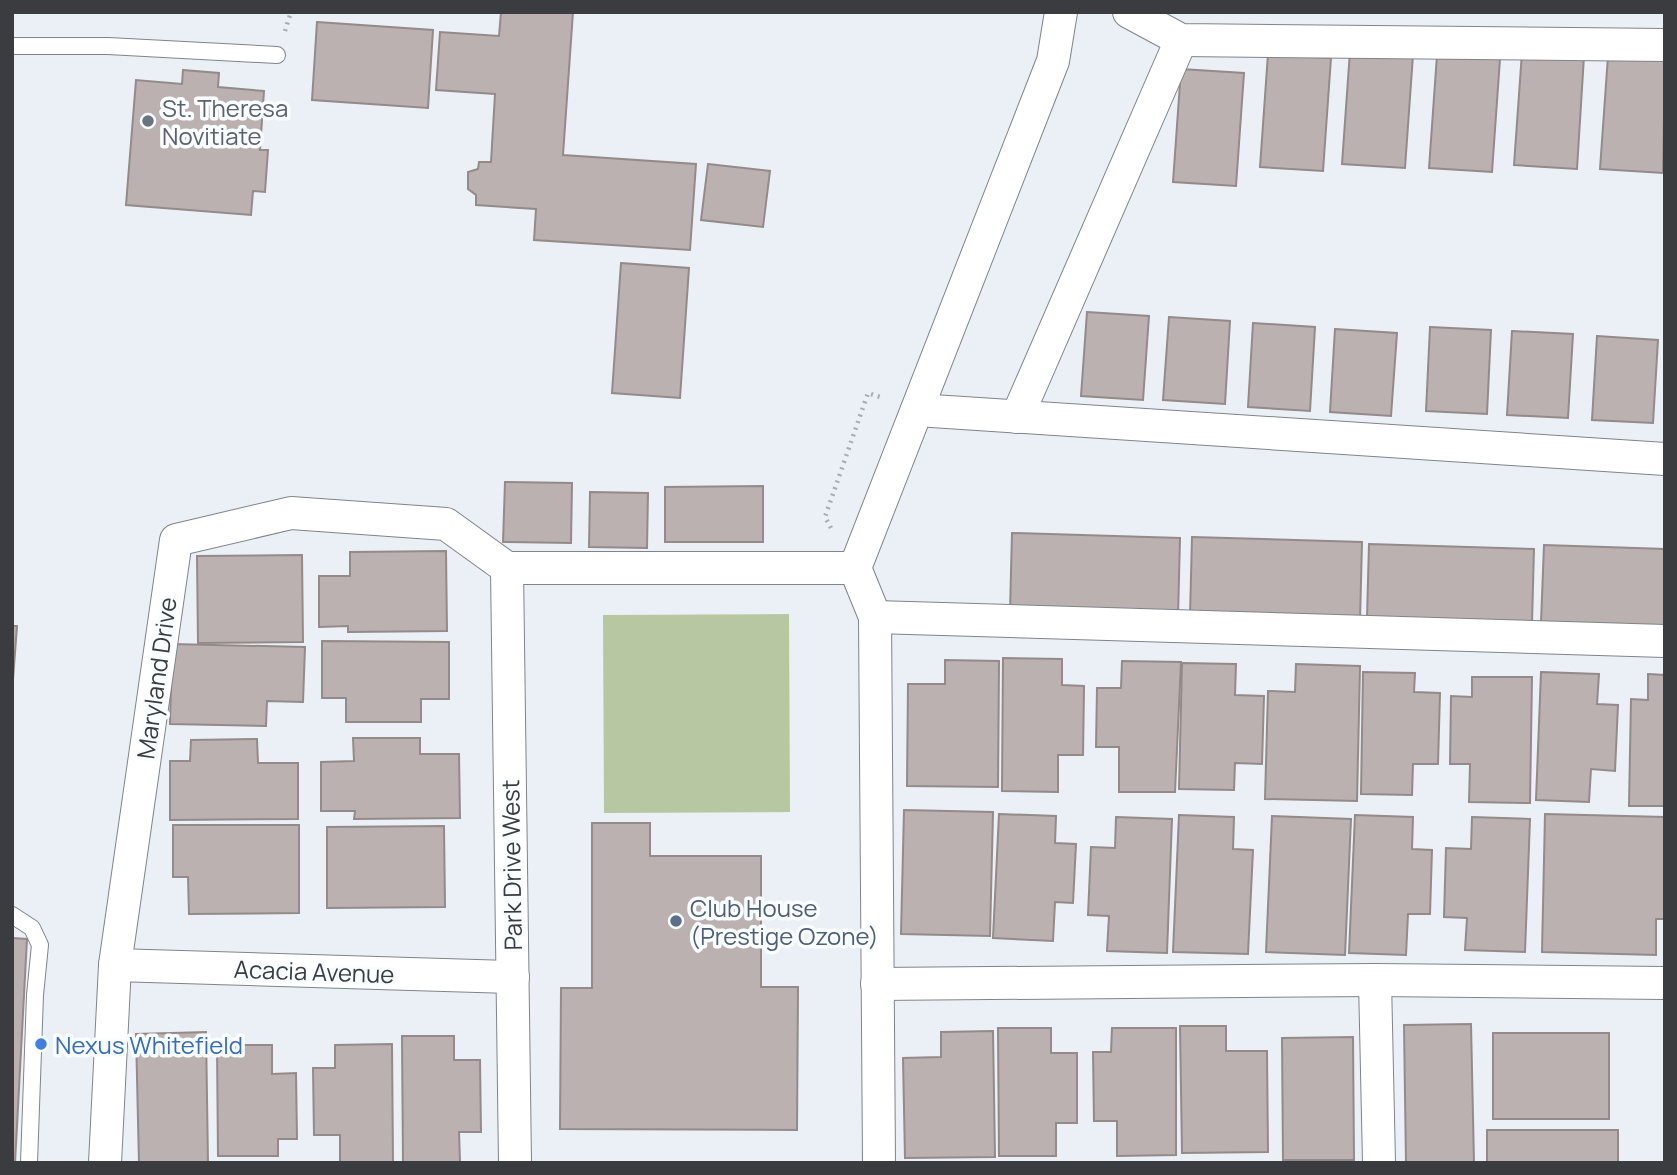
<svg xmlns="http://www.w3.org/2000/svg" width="1677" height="1175" viewBox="0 0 1677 1175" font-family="Manrope,sans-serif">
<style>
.green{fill:#b7c7a2}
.building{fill:#bab1b0;stroke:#938a89;stroke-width:2}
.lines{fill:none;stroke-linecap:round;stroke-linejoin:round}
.lane-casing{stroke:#7f848a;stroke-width:18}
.street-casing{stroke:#7f848a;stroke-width:34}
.path{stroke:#a9adb2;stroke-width:4.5;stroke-dasharray:2 5;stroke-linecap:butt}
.lane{stroke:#fff;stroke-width:16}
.street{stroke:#fff;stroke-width:32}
.worship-dot{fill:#6b7280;stroke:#fafdff;stroke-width:2.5}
.service-dot{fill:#5c6f8a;stroke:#fafdff;stroke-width:2.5}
.shop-dot{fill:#3f7fe0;stroke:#fafdff;stroke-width:2.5}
.labels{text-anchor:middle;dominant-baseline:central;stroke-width:7;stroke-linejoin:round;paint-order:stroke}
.worship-label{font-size:24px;fill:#5b616d;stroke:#fafdff;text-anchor:start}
.street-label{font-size:24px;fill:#3a3c3f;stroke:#fafdff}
.service-label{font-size:24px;fill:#4e5e75;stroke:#fafdff;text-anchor:start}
.shop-label{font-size:24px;fill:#366cbe;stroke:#fafdff;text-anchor:start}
</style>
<rect width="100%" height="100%" fill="#eaf0f6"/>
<path class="green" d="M 789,614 L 790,812 L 604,813 L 603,615 Z"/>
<g class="building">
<path d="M 501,12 L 573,12 L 563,155 L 696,164 L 690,250 L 534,240 L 536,209 L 476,205 L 476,195 L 468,189 L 468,172 L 478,169 L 479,162 L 491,162 L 495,94 L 436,90 L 440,32 L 499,36 Z"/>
<path d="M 317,22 L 433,30 L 428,108 L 312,100 Z"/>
<path d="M 1350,51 L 1413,55 L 1405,168 L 1342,164 Z"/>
<path d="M 1522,52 L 1584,56 L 1577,169 L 1514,165 Z"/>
<path d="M 1268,54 L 1331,58 L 1323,171 L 1260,167 Z"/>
<path d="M 1437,55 L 1500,59 L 1492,172 L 1429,168 Z"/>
<path d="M 1608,56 L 1665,60 L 1663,173 L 1600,169 Z"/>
<path d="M 1181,69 L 1244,73 L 1236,186 L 1173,182 Z"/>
<path d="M 183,70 L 219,73 L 218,87 L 264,91 L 260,150 L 268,150 L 265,192 L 253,191 L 251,215 L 126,205 L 136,80 L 182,84 Z"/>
<path d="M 708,164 L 770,171 L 763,227 L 701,220 Z"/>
<path d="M 621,263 L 689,268 L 680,398 L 612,393 Z"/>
<path d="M 1087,312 L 1149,316 L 1143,400 L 1081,396 Z"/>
<path d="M 1169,317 L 1230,321 L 1225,404 L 1163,400 Z"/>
<path d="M 1253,323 L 1315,327 L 1310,411 L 1248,407 Z"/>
<path d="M 1430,327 L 1491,330 L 1487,414 L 1426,411 Z"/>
<path d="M 1335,329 L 1397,333 L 1391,416 L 1330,412 Z"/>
<path d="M 1512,331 L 1573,334 L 1568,418 L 1507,415 Z"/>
<path d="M 1597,336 L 1658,340 L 1653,423 L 1592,420 Z"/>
<path d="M 505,482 L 572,483 L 571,543 L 503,542 Z"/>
<path d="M 763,486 L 763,542 L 665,542 L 665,487 Z"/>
<path d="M 590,492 L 648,493 L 647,548 L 589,547 Z"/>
<path d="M 1012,533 L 1180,538 L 1178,617 L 1010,612 Z"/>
<path d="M 1192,537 L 1362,542 L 1360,621 L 1190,616 Z"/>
<path d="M 1369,544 L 1534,549 L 1532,623 L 1367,618 Z"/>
<path d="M 1544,545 L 1665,549 L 1665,627 L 1541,623 Z"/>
<path d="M 446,551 L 447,631 L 348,632 L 348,626 L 319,627 L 319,576 L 350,576 L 350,552 Z"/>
<path d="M 302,555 L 303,642 L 198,643 L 197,556 Z"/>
<path d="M 12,626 L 17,626 L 12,693 Z"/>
<path d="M 322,641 L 449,642 L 449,699 L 421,699 L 421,722 L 346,722 L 346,698 L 322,698 Z"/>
<path d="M 172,644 L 305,647 L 303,702 L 267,701 L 266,726 L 170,724 Z"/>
<path d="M 1003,658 L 1062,659 L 1062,685 L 1084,686 L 1083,755 L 1058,755 L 1058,792 L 1002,791 Z"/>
<path d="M 945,660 L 999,661 L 998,787 L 907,786 L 908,684 L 945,684 Z"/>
<path d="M 1122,661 L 1181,662 L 1175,792 L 1119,792 L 1119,747 L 1096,747 L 1097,688 L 1121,688 Z"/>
<path d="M 1182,663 L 1236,664 L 1235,695 L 1264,696 L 1262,764 L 1235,763 L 1234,790 L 1179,789 Z"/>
<path d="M 1296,664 L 1360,666 L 1357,801 L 1265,799 L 1268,691 L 1295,692 Z"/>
<path d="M 1363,672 L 1415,673 L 1414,692 L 1440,693 L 1438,764 L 1413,764 L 1412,795 L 1361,794 Z"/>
<path d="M 1541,672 L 1599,674 L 1597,704 L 1618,705 L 1615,771 L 1591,769 L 1589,802 L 1536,800 Z"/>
<path d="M 1648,674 L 1665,675 L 1665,806 L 1629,806 L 1631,699 L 1648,700 Z"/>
<path d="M 1472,677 L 1532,677 L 1530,803 L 1469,802 L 1470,764 L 1450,764 L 1451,696 L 1472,697 Z"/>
<path d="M 353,738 L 420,738 L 420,754 L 459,754 L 460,818 L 354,819 L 355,811 L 321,811 L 321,762 L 354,761 Z"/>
<path d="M 257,739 L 258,763 L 298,763 L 298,819 L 170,820 L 170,761 L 190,761 L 191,740 Z"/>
<path d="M 904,810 L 993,812 L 990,936 L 901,934 Z"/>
<path d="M 999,814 L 1056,816 L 1055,843 L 1076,844 L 1073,903 L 1055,902 L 1053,941 L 993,938 Z"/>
<path d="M 1545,814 L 1665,817 L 1665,919 L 1656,919 L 1656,955 L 1542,952 Z"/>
<path d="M 1179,815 L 1234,817 L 1233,849 L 1253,850 L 1248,954 L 1173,952 Z"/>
<path d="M 1355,815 L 1413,817 L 1412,849 L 1432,850 L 1430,914 L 1408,914 L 1406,955 L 1349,953 Z"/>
<path d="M 1272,816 L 1351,819 L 1345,955 L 1266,952 Z"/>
<path d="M 1116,817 L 1172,819 L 1167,953 L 1107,951 L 1109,916 L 1088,915 L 1091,847 L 1115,848 Z"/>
<path d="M 1472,817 L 1530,819 L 1525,952 L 1465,950 L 1467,918 L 1444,917 L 1446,848 L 1471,849 Z"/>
<path d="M 592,823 L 650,823 L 650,856 L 761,856 L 761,987 L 798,987 L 797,1130 L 560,1129 L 561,988 L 592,988 Z"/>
<path d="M 173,825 L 299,825 L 299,913 L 189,914 L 188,877 L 173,877 Z"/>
<path d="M 444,826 L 445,907 L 327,908 L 327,827 Z"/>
<path d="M 12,938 L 27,939 L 15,1163 L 12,1163 Z"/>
<path d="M 1471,1024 L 1474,1163 L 1406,1163 L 1404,1025 Z"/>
<path d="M 1180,1026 L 1226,1026 L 1226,1051 L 1267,1051 L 1268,1152 L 1182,1153 Z"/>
<path d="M 998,1028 L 1051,1028 L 1051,1053 L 1077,1053 L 1077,1123 L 1056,1123 L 1056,1156 L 999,1156 Z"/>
<path d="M 1112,1028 L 1176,1028 L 1176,1155 L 1117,1156 L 1117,1121 L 1094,1121 L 1093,1052 L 1111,1052 Z"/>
<path d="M 993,1031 L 995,1157 L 905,1158 L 903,1058 L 941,1057 L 941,1032 Z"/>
<path d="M 206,1032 L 208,1163 L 139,1163 L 136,1034 Z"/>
<rect x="1493" y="1033" width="116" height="86"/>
<path d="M 402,1036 L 454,1036 L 454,1060 L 480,1060 L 481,1132 L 459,1132 L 460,1162 L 403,1163 Z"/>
<path d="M 1353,1037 L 1354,1160 L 1283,1160 L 1282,1038 Z"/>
<path d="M 392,1044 L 393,1163 L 340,1163 L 340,1135 L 314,1135 L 313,1068 L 335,1068 L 335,1045 Z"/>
<path d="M 217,1045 L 272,1045 L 272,1074 L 296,1073 L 297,1139 L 278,1139 L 278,1156 L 218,1156 Z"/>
<rect x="1487" y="1130" width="131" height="33"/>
</g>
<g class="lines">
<g class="lane-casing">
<g id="lane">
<path d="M 12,46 L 108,46 L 277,55"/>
<path d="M 12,915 L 32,928 L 40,945 L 35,995 L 29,1163"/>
</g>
</g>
<g class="street-casing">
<g id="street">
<path d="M 1129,12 L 1181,40 L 1665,45"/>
<path d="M 917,410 L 1665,459"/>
<path d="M 1017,417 L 1181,40"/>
<path d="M 507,568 L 515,1163"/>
<path d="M 507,568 L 855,568"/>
<path d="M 875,617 L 1665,641"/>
<path d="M 115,965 L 513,977"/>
<path d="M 1375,980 L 1379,1163"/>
<path d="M 877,984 L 1375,980 L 1665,983"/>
<path d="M 105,1163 L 115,965 L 176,540 L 291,513 L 446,524 L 507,568"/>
<path d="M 879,1163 L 875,617 L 855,568 L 1053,61 L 1061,12"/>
</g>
</g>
<g class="path">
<path d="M 285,31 L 291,12"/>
<path d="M 831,528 L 825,517 L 868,393 L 883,398"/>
</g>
<use href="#lane" class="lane"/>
<use href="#street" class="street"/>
</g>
<circle class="worship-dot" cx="148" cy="121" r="7"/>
<circle class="service-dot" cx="676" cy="921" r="7"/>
<circle class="shop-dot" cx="41" cy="1044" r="7"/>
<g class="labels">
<g class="worship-label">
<text x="162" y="107">St. Theresa<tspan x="162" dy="28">Novitiate</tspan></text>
</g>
<g class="street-label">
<text transform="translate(156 678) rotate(-82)">Maryland Drive</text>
<text transform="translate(511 865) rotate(-91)">Park Drive West</text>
<text transform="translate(314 971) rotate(2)">Acacia Avenue</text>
</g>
<g class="service-label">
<text x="690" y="907">Club House<tspan x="690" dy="28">(Prestige Ozone)</tspan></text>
</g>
<g class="shop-label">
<text x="55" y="1044">Nexus Whitefield</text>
</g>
</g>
<rect width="1677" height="1175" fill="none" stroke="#3a3c3f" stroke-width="28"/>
</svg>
